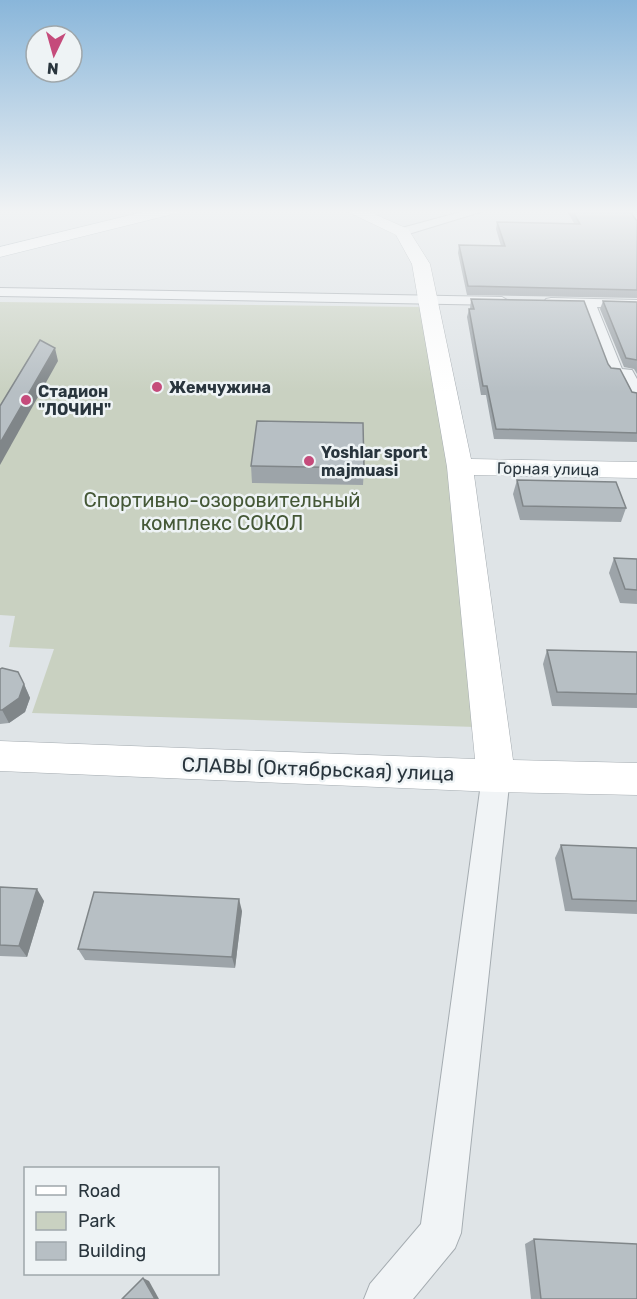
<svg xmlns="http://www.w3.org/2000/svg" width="637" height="1299" viewBox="0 0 637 1299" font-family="Rubik,sans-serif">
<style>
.green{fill:#c9d1c1}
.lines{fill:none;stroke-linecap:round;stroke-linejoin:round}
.street-casing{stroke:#a5acb1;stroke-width:2}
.secondary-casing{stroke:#a5acb1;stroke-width:1}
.primary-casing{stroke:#9fabb2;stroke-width:1}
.street{fill:#f1f4f6;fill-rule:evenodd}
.secondary{fill:#fff;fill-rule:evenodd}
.primary{fill:#fff;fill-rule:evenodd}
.wall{fill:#9da4a9}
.shaded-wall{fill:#808689}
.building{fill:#b7bfc4;stroke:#808689;stroke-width:1.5}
.poi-dot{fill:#c54b7b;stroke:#eef3f5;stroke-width:2}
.labels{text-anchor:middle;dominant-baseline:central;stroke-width:5;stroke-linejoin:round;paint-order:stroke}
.far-poi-label{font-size:16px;font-weight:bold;fill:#29353d;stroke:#eef3f5;text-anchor:start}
.far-street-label{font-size:16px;fill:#29353d;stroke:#eef3f5}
.park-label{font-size:20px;fill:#455837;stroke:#eef3f5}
.street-label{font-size:20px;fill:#29353d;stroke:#eef3f5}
</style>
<rect width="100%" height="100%" fill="#dfe4e7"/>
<path class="green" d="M 0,302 L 424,307 L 457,504 L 476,727 L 32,713 L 54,649 L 9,647 L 15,616 L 0,615 Z"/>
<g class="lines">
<g class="street-casing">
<g id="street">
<path d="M 468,210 L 487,210 L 402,236 L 396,232 L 398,229 Z"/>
<path d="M 0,288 L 502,297 L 509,301 L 502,305 L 0,296 Z"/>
<path d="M 551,298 L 637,300 L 637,308 L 597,307 L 622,369 L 632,370 L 637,379 L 637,401 L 631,400 L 619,376 L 609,375 L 607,372 L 583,307 L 546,305 L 544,302 L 546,299 Z"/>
<path d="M 496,764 L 506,768 L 510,776 L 461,1233 L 455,1248 L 413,1299 L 364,1299 L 370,1284 L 421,1224 L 482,776 L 486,768 Z"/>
</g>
</g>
<g class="secondary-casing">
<path id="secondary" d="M 344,210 L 365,210 L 408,229 L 430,264 L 471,459 L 637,462 L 637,478 L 474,475 L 513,760 L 637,763 L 637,795 L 496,792 L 0,771 L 0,741 L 475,759 L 447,467 L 412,264 L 396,235 Z"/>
</g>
<g class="primary-casing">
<path id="primary" d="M 151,210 L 179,210 L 177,213 L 0,257 L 0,247 Z"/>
</g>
<use href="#street" class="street"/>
<use href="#secondary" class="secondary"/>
<use href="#primary" class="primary"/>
</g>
<g class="wall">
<path d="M 566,210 L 629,210 L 637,221 L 637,298 L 467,295 L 458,253 L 459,245 L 501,246 L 496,229 L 497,222 L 574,223 Z"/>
<path d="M 471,299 L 608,364 L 632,392 L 637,393 L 637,442 L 494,439 L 486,395 L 481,395 L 467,317 L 469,309 L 470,309 Z"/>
<path d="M 603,301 L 637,302 L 637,374 L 634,369 L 624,367 L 600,309 Z"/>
<path d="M 251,466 L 364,468 L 363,485 L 252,483 Z"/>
<path d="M 517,480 L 626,508 L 621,522 L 520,520 L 513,494 Z"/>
<path d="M 614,558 L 637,559 L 637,604 L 620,603 L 609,573 Z"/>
<path d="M 547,650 L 637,652 L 637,708 L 552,706 L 543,664 Z"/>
<path d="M 0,669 L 24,684 L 30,698 L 25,712 L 9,723 L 0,724 Z"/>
<path d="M 561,845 L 637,848 L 637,914 L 565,911 L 555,858 Z"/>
<path d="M 0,887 L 44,901 L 27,957 L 0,956 Z"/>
<path d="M 242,911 L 235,968 L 85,960 L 78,949 Z"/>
<path d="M 534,1239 L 637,1299 L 531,1299 L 525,1244 Z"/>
</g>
<g class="shaded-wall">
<path d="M 55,348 L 58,361 L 0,465 L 0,443 Z"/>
<path d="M 24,684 L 30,698 L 25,712 L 9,723 L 2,710 Z"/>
<path d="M 37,889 L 44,901 L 27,957 L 19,946 Z"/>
<path d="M 239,899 L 242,911 L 235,968 L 232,957 Z"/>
<path d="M 143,1278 L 149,1281 L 159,1299 L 155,1299 Z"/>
</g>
<g class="building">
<path d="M 572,210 L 629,210 L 637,221 L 637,290 L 468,286 L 459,245 L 505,246 L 497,222 L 580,224 Z"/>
<path d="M 471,299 L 584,301 L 608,364 L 611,368 L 620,369 L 632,392 L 637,393 L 637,433 L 496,429 L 487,386 L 483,386 L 469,309 L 474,309 Z"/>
<path d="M 603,301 L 637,302 L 637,360 L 626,358 Z"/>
<path d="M 40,340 L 55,348 L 0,443 L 0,406 Z"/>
<path d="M 257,421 L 363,423 L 364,468 L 251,466 Z"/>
<path d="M 517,480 L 616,482 L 626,508 L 523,506 Z"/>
<path d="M 614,558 L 637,559 L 637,590 L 625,589 Z"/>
<path d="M 547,650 L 637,652 L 637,694 L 557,692 Z"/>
<path d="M 2,668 L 18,672 L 24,684 L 19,698 L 2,710 L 0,710 L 0,669 Z"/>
<path d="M 561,845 L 637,848 L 637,901 L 572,899 Z"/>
<path d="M 0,887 L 37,889 L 19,946 L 0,945 Z"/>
<path d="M 94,892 L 239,899 L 232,957 L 78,949 Z"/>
<path d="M 534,1239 L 637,1244 L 637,1299 L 541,1299 Z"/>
<path d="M 143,1278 L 155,1299 L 122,1299 Z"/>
</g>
<linearGradient id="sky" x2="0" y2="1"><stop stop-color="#89b6da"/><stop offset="0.54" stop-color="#f1f3f4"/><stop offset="1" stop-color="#f1f3f4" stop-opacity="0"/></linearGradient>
<rect width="637" height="392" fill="url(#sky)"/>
<g class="poi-dot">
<circle cx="157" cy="387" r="6"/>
<circle cx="26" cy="400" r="6"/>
<circle cx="309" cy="461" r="6"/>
</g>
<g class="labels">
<g class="far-poi-label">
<text x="169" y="387">Жемчужина</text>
<text x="38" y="391">Стадион<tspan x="38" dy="18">"ЛОЧИН"</tspan></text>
<text x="321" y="452">Yoshlar sport<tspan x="321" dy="18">majmuasi</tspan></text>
</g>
<g class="far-street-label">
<text transform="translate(548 469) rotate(1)">Горная улица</text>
</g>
<g class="park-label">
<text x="222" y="500">Спортивно-озоровительный<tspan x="222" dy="23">комплекс СОКОЛ</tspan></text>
</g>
<g class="street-label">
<text transform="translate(318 769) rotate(2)">СЛАВЫ (Октябрьская) улица</text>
</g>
</g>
<rect x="24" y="1167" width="195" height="108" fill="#eef3f5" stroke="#9fa7ab" stroke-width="1.5"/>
<rect x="36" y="1186" width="30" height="9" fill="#ffffff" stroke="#9fa7ab" stroke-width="1.5"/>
<text x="78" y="1197" font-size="18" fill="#29353d">Road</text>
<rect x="36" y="1212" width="30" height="18" fill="#c9d1c1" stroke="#9fa7ab" stroke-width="1.5"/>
<text x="78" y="1227" font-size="18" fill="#29353d">Park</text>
<rect x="36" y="1242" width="30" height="18" fill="#b7bfc4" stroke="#9fa7ab" stroke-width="1.5"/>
<text x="78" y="1257" font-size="18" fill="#29353d">Building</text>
<g transform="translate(54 54) rotate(185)"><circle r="28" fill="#eef3f5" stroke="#9fa7ab" stroke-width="1.5"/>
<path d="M0-4.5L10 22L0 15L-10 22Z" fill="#c54b7b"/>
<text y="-9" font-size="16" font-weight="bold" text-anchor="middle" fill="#29353d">N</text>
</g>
</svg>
